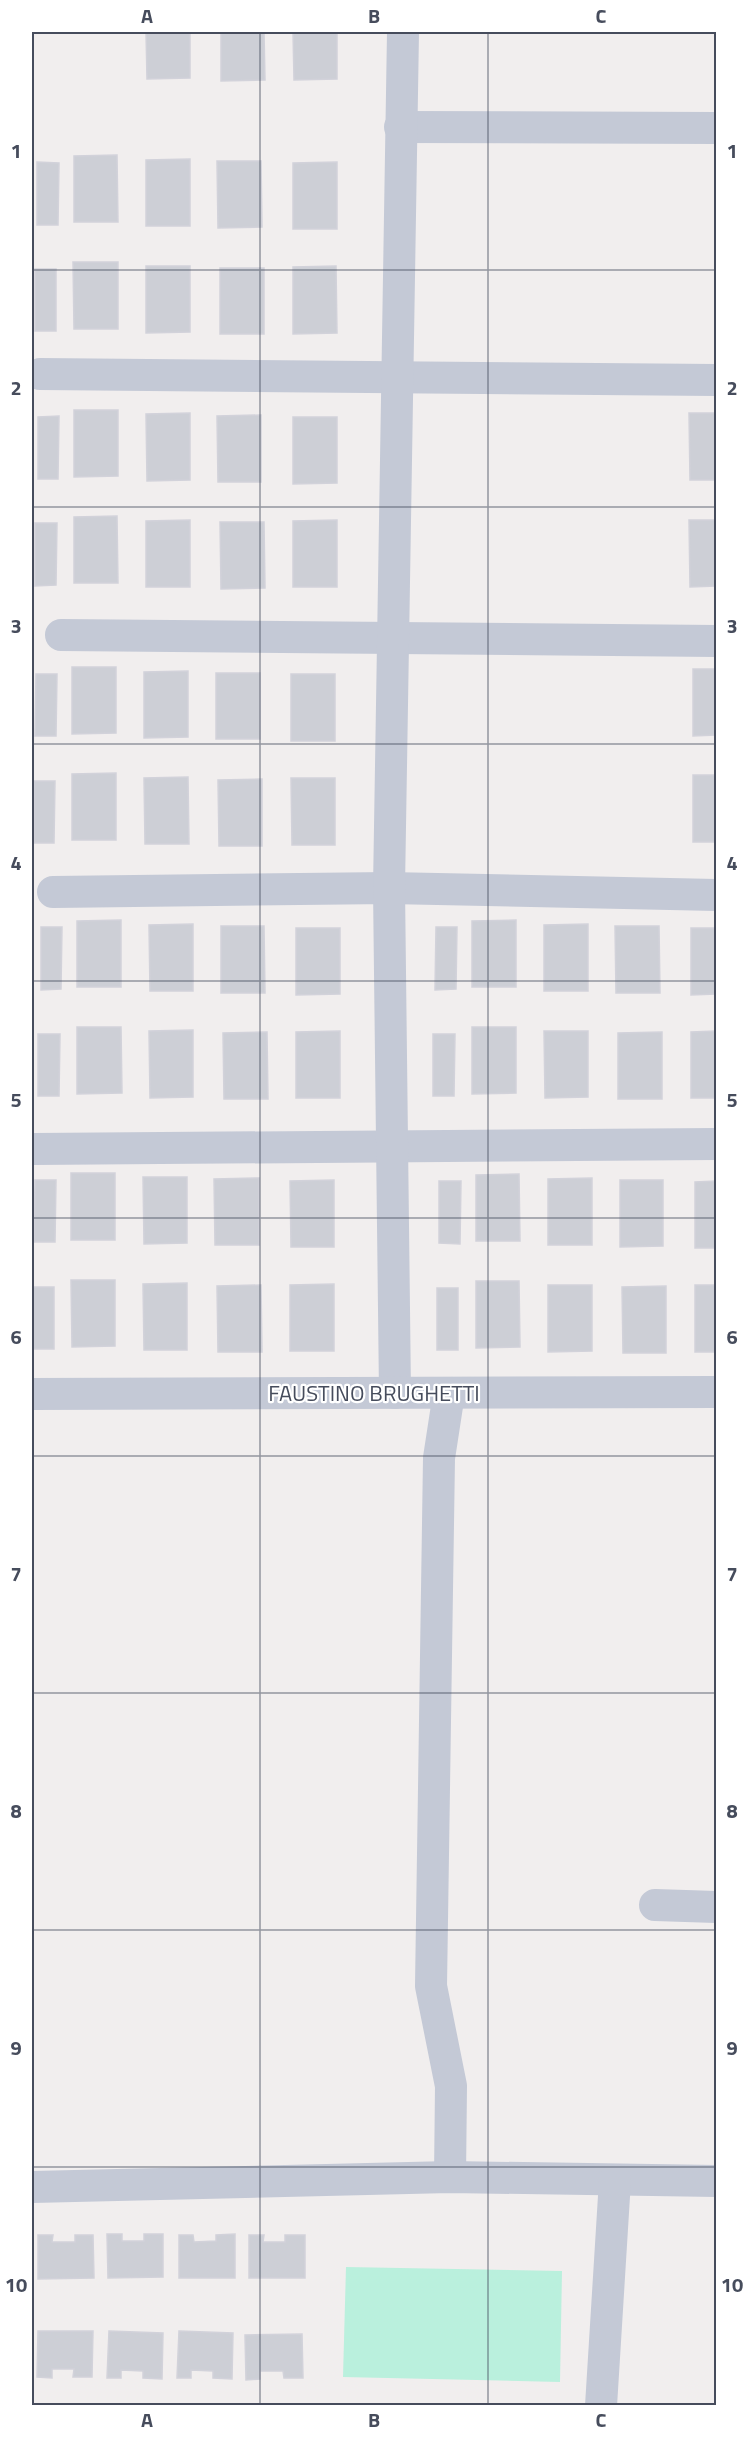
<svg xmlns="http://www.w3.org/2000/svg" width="748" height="2437" viewBox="0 0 748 2437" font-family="'Titillium Web',sans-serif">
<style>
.green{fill:#baf0dd}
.building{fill:#cdcfd6;stroke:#d2d2da;stroke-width:1.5}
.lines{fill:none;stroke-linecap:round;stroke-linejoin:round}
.street{stroke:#c4c9d6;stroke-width:32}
.grid{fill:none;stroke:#464c5c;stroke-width:1.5;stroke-opacity:0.55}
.labels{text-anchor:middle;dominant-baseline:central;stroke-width:4.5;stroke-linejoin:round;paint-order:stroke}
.street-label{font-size:22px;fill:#464c5c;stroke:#fff}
.neatline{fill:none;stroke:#464c5c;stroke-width:2}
.grid-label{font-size:20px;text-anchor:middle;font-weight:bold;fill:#464c5c}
</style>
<rect width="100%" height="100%" fill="#f1eeee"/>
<path class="green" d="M 346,2267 L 562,2271 L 560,2382 L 343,2377 Z"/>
<g class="building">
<path d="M 146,32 L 190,32 L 190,78 L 147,79 Z"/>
<path d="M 221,32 L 264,32 L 265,80 L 221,81 Z"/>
<path d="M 293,32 L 337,32 L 337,79 L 294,80 Z"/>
<path d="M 117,155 L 118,222 L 74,222 L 74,156 Z"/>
<path d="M 190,159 L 190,226 L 146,226 L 146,160 Z"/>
<path d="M 217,161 L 261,161 L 262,227 L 218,228 Z"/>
<path d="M 37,162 L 59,163 L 58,225 L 37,225 Z"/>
<path d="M 337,162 L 337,229 L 293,229 L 293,163 Z"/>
<path d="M 73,262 L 118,262 L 118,329 L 74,329 Z"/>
<path d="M 146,266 L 190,266 L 190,332 L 146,333 Z"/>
<path d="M 336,266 L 337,333 L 293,334 L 293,267 Z"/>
<rect x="220" y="268" width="44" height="66"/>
<rect x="35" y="269" width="21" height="62"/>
<path d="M 74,410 L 118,410 L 118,476 L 74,477 Z"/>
<path d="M 190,413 L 190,480 L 147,481 L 146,414 Z"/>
<path d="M 689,413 L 716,413 L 716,480 L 690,480 Z"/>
<path d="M 261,415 L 261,482 L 218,482 L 217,416 Z"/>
<path d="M 59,416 L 58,479 L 38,479 L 38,417 Z"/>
<path d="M 293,417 L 337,417 L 337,483 L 293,484 Z"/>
<path d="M 117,516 L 118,583 L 74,583 L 74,517 Z"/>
<path d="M 190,520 L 190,587 L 146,587 L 146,521 Z"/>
<path d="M 337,520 L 337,587 L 293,587 L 293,521 Z"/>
<path d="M 689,520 L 716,520 L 716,586 L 690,587 Z"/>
<path d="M 220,522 L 264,522 L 265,588 L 221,589 Z"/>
<path d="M 35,523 L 57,523 L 56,585 L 35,586 Z"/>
<path d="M 72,667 L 116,667 L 116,733 L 72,734 Z"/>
<path d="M 693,669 L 716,669 L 716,735 L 693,736 Z"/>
<path d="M 188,671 L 188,737 L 144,738 L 144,672 Z"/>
<rect x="216" y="673" width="44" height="66"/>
<path d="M 36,674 L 57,674 L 56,736 L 35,736 Z"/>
<rect x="291" y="674" width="44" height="67"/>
<path d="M 116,773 L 116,840 L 72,840 L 72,774 Z"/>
<rect x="693" y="775" width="23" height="67"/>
<path d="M 188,777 L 189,844 L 145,844 L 144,778 Z"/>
<path d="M 291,778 L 335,778 L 335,845 L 292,845 Z"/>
<path d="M 262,779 L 262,846 L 219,846 L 218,780 Z"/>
<path d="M 34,781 L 55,781 L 54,843 L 34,843 Z"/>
<path d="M 121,920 L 121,987 L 77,987 L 77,921 Z"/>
<path d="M 516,920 L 516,987 L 472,987 L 472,921 Z"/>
<path d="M 193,924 L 193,991 L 150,991 L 149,925 Z"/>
<path d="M 588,924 L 588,991 L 544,991 L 544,925 Z"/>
<path d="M 221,926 L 264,926 L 265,993 L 221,993 Z"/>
<path d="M 615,926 L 659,926 L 660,993 L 616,993 Z"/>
<path d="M 41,927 L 62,927 L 61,989 L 41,990 Z"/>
<path d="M 436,927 L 457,927 L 456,989 L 435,990 Z"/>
<path d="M 296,928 L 340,928 L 340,994 L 296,995 Z"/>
<path d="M 691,928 L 716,928 L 716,994 L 691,995 Z"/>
<path d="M 77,1027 L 121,1027 L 122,1093 L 77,1094 Z"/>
<path d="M 472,1027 L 516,1027 L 516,1093 L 472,1094 Z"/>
<path d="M 193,1030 L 193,1097 L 150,1098 L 149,1031 Z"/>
<path d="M 340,1031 L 340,1098 L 296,1098 L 296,1032 Z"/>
<path d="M 544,1031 L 588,1031 L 588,1097 L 545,1098 Z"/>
<path d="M 716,1031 L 716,1098 L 691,1098 L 691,1032 Z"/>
<path d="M 267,1032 L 268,1099 L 224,1099 L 223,1033 Z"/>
<path d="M 662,1032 L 662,1099 L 618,1099 L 618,1033 Z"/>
<path d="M 38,1034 L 60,1034 L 59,1096 L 38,1096 Z"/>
<path d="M 433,1034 L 455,1034 L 454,1096 L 433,1096 Z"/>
<rect x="71" y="1173" width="44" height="67"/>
<path d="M 519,1174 L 520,1241 L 476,1241 L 476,1175 Z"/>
<path d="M 143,1177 L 187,1177 L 187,1243 L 144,1244 Z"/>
<path d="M 259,1178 L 259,1245 L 215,1245 L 214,1179 Z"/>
<path d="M 592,1178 L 592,1245 L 548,1245 L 548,1179 Z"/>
<path d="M 35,1180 L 56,1180 L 55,1242 L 34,1242 Z"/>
<path d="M 334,1180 L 334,1247 L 291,1247 L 290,1181 Z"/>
<path d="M 620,1180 L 663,1180 L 663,1246 L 620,1247 Z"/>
<path d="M 439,1181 L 461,1181 L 460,1244 L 439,1243 Z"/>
<path d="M 716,1181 L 716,1248 L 695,1248 L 695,1182 Z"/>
<path d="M 71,1280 L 115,1280 L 115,1346 L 72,1347 Z"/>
<path d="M 476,1281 L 519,1281 L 520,1347 L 476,1348 Z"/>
<path d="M 187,1283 L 187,1350 L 144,1350 L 143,1284 Z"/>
<path d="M 334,1284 L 334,1351 L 290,1351 L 290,1285 Z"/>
<path d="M 261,1285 L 262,1352 L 218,1352 L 217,1286 Z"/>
<path d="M 548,1285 L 592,1285 L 592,1351 L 548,1352 Z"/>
<rect x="695" y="1285" width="21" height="67"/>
<path d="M 666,1286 L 666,1353 L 623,1353 L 622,1287 Z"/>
<path d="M 33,1287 L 54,1287 L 54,1349 L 32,1349 Z"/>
<rect x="437" y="1288" width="21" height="62"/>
<path d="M 107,2234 L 122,2234 L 122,2241 L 144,2241 L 144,2234 L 163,2234 L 163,2277 L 108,2278 Z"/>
<path d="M 235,2234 L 235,2278 L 179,2278 L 179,2235 L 193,2235 L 194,2242 L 216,2241 L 216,2235 Z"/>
<path d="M 38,2235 L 53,2235 L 52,2242 L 75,2242 L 75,2235 L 93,2235 L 94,2278 L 38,2279 Z"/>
<path d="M 249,2235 L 264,2235 L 263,2242 L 285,2242 L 285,2235 L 305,2235 L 305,2278 L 249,2278 Z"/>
<path d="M 38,2331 L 93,2331 L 92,2377 L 73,2377 L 74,2369 L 52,2369 L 52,2378 L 37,2377 Z"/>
<path d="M 109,2331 L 163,2333 L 162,2379 L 143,2378 L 143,2371 L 121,2370 L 121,2378 L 107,2378 Z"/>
<path d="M 179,2331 L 233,2333 L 232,2379 L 213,2378 L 213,2371 L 191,2370 L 191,2378 L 177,2378 Z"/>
<path d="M 302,2334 L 303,2378 L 284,2378 L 283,2371 L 260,2371 L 260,2379 L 246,2380 L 245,2335 Z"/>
</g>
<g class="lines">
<g class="street">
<path d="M 400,127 L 716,128"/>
<path d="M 40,374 L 716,380"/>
<path d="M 61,635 L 716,641"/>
<path d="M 53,892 L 389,888 L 716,895"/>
<path d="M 34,1149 L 716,1144"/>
<path d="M 395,1393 L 389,888 L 403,32"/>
<path d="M 449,1393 L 439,1458 L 431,1986 L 451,2086 L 450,2177"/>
<path d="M 32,1394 L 716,1392"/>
<path d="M 655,1905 L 716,1907"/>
<path d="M 32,2187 L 450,2177 L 716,2181"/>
<path d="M 601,2406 L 615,2180"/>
</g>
</g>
<path class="grid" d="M 260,32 L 260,2406M 488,32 L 488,2406M 32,270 L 716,270M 32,507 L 716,507M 32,744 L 716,744M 32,981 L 716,981M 32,1218 L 716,1218M 32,1456 L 716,1456M 32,1693 L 716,1693M 32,1930 L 716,1930M 32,2167 L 716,2167"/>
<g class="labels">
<g class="street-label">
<text x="374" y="1393">FAUSTINO BRUGHETTI</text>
</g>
</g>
<rect width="748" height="2437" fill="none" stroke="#ffffff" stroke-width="66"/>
<rect x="33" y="33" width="682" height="2371" class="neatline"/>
<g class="grid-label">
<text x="147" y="23">A</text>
<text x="374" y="23">B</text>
<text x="601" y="23">C</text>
<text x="16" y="158">1</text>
<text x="732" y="158">1</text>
<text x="16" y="395">2</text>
<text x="732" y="395">2</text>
<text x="16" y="633">3</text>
<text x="732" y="633">3</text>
<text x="16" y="870">4</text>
<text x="732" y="870">4</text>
<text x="16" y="1107">5</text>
<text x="732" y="1107">5</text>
<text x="16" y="1344">6</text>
<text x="732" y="1344">6</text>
<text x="16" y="1581">7</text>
<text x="732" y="1581">7</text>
<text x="16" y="1818">8</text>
<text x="732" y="1818">8</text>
<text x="16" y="2055">9</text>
<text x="732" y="2055">9</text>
<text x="16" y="2292">10</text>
<text x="732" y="2292">10</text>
<text x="147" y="2427">A</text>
<text x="374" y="2427">B</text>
<text x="601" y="2427">C</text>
</g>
</svg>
